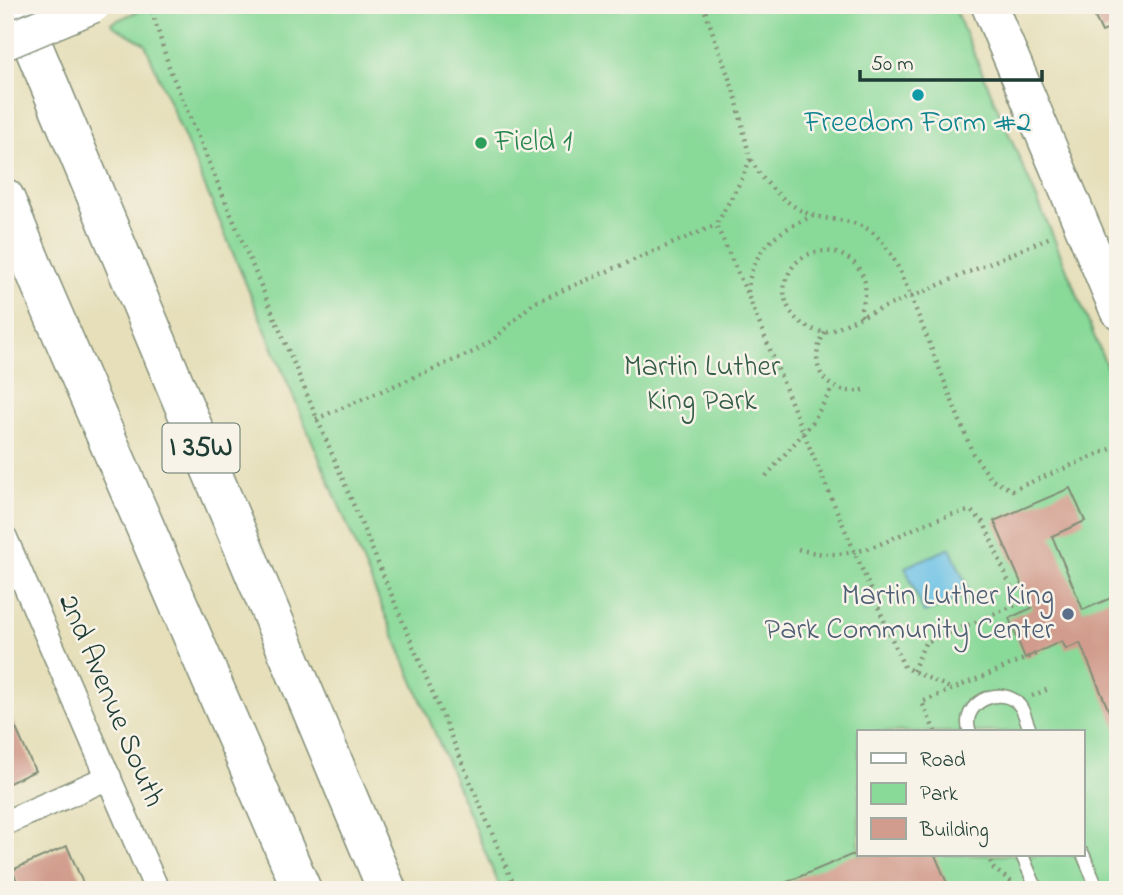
<svg xmlns="http://www.w3.org/2000/svg" width="1123" height="895" viewBox="0 0 1123 895" font-family="'Indie Flower',sans-serif">
<style>
.green{fill:#89d999;stroke:#548b66;stroke-width:2;fill-rule:evenodd}
.water{fill:#68c0e5;stroke:#447e8c;stroke-width:2}
.building{fill:#d19c8d}
.lines{fill:none;stroke-linecap:round;stroke-linejoin:round}
.lane-casing{stroke:#828e77;stroke-width:15}
.street-casing{stroke:#828e77;stroke-width:27}
.secondary-casing{stroke:#828e77;stroke-width:38}
.highway-casing{stroke:#828e77;stroke-width:41}
.path{stroke:#828e77;stroke-width:4.5;stroke-dasharray:2 5;stroke-linecap:butt}
.lane{stroke:#fff;stroke-width:12}
.street{stroke:#fff;stroke-width:24}
.secondary{stroke:#fff;stroke-width:35}
.highway{stroke:#fff;stroke-width:38}
.secondary-bridge-casing{stroke:#828e77;stroke-width:38;stroke-linecap:butt}
.secondary-bridge{stroke:#fff;stroke-width:35}
.culture-dot{fill:#0f9aa8;stroke:#f7f3e8;stroke-width:2.5}
.leisure-dot{fill:#2e9e5b;stroke:#f7f3e8;stroke-width:2.5}
.service-dot{fill:#5c6f8a;stroke:#f7f3e8;stroke-width:2.5}
.labels{text-anchor:middle;dominant-baseline:central;stroke-width:5;stroke-linejoin:round;paint-order:stroke}
.shield{fill:#f7f3e8;stroke:#60746a;stroke-width:2}
.shield-label{font-size:28px;font-weight:bold;fill:#1f3d34}
.culture-label{font-size:30px;fill:#0d838f;stroke:#f7f3e8}
.leisure-label{font-size:30px;fill:#27864d;stroke:#f7f3e8;text-anchor:start}
.park-label{font-size:30px;fill:#345c48;stroke:#f7f3e8}
.service-label{font-size:30px;fill:#4e5e75;stroke:#f7f3e8;text-anchor:end}
.street-label{font-size:30px;fill:#1f3d34;stroke:#f7f3e8}
</style>
<rect width="100%" height="100%" fill="#f7f3e8"/>
<filter id="ink" filterUnits="userSpaceOnUse"><feTurbulence type="fractalNoise" baseFrequency=".0143" numOctaves="2"/><feDisplacementMap in="SourceGraphic" scale="14" xChannelSelector="R" yChannelSelector="G"/><feConvolveMatrix kernelMatrix="1 2 1 2 8 2 1 2 1" color-interpolation-filters="sRGB"/></filter>
<filter id="wash" filterUnits="userSpaceOnUse"><feTurbulence type="fractalNoise" baseFrequency=".00686" numOctaves="4" result="noise"/><feDisplacementMap in="SourceGraphic" scale="28" xChannelSelector="R" yChannelSelector="G"/><feGaussianBlur stdDeviation="1.57" result="paint"/><feColorMatrix in="noise" values="0 0 0 0 0 0 0 0 0 0 0 0 0 0 0 0 0 1.4 0 .05"/><feComposite in="paint" operator="in"/></filter>
<g filter="url(#wash)">
<rect width="100%" height="100%" fill="#e6dfba"/>
<path class="green" d="M 152,5 L 953,5 L 1053,236 L 1118,394 L 1118,890 L 501,890 L 145,44 L 113,26 L 111,23 ZM 859,732 L 1083,732 L 1083,855 L 859,855 Z"/>
<path class="water" d="M 950,548 L 970,593 L 924,613 L 905,567 Z"/>
<g id="blocks">
<g class="building">
<path d="M 1089,5 L 1118,5 L 1118,25 L 1102,32 Z"/>
<path d="M 1070,488 L 1085,521 L 1052,536 L 1083,610 L 1118,595 L 1118,732 L 1080,643 L 1066,649 L 1062,641 L 1025,658 L 1009,618 L 1032,608 L 994,521 Z"/>
<path d="M 5,704 L 35,771 L 5,785 Z"/>
<path d="M 67,846 L 86,890 L 21,890 L 12,870 Z"/>
<path d="M 851,855 L 935,855 L 950,890 L 768,890 Z"/>
</g>
</g>
</g>
<g filter="url(#ink)">
<use href="#blocks" fill-opacity="0" stroke="#828e77" stroke-width="2"/>
<g class="lines">
<g class="lane-casing">
<g id="lane">
<path d="M 970,732 C 958,704 1002,682 1020,706 C 1025,713 1027,724 1031,732"/>
<path d="M 1083,854 L 1098,890"/>
<path d="M 1022,855 L 1037,890"/>
</g>
</g>
<g class="street-casing">
<g id="street">
<path d="M 5,538 L 157,890"/>
<path d="M 5,823 L 109,777"/>
</g>
</g>
<g class="secondary-casing">
<path id="secondary" d="M 989,5 L 1118,311"/>
</g>
<g class="highway-casing">
<g id="highway">
<path d="M 16,5 L 387,890"/>
<path d="M 5,198 L 41,286 L 302,890"/>
</g>
</g>
<g class="path">
<path d="M 150,5 L 170,70 L 516,890"/>
<path d="M 703,5 L 736,98 L 750,159 L 743,177 L 716,225 L 748,295 L 803,432 L 904,667 L 952,689"/>
<path d="M 751,160 C 762,182 791,210 815,216 C 834,221 855,219 872,232 C 892,248 901,274 911,297 L 1053,236"/>
<path d="M 748,292 C 750,251 778,230 813,216"/>
<path d="M 862,316 L 860,311 C 888,253 799,225 785,284 C 782,295 787,307 793,315 C 799,324 814,332 826,332 C 835,331 847,323 856,319 C 874,311 892,304 911,297 L 973,454 L 992,480 L 1012,490 L 1118,446"/>
<path d="M 825,332 C 805,364 825,398 864,390"/>
<path d="M 316,419 L 473,352 L 493,340 L 533,303 L 716,225"/>
<path d="M 766,476 L 812,423 L 833,387"/>
<path d="M 798,549 C 873,570 904,519 971,511 L 984,523 L 1018,604 L 1029,602"/>
<path d="M 913,671 L 925,643 L 1018,604"/>
<path d="M 1032,696 L 1051,688"/>
<path d="M 935,732 L 922,702 L 1036,654"/>
<path d="M 987,855 L 994,869 L 1014,884"/>
</g>
<use href="#lane" class="lane"/>
<use href="#street" class="street"/>
<use href="#secondary" class="secondary"/>
<use href="#highway" class="highway"/>
<g class="secondary-bridge-casing">
<path id="secondary-bridge" d="M 5,42 L 93,5"/>
</g>
<use href="#secondary-bridge" class="secondary-bridge"/>
</g>
</g>
<circle class="culture-dot" cx="918" cy="95" r="7"/>
<circle class="leisure-dot" cx="481" cy="143" r="7"/>
<circle class="service-dot" cx="1068" cy="614" r="7"/>
<g class="labels">
<rect class="shield" x="162.5" y="423.5" width="77" height="49" rx="5"/>
<g class="shield-label">
<text x="201" y="448">I 35W</text>
</g>
<g class="culture-label">
<text x="918" y="124">Freedom Form #2</text>
</g>
<g class="leisure-label">
<text x="495" y="143">Field 1</text>
</g>
<g class="park-label">
<text x="702" y="368">Martin Luther<tspan x="702" dy="34">King Park</tspan></text>
</g>
<g class="service-label">
<text x="1054" y="597">Martin Luther King<tspan x="1054" dy="34">Park Community Center</tspan></text>
</g>
<g class="street-label">
<text transform="translate(110 701) rotate(67)">2nd Avenue South</text>
</g>
</g>
<rect width="1123" height="895" fill="none" stroke="#f7f3e8" stroke-width="28"/>
<rect x="857" y="730" width="228" height="126" fill="#f7f3e8" stroke="#a1aaa0" stroke-width="2"/>
<rect x="871" y="753" width="35" height="10" fill="#ffffff" stroke="#a1aaa0" stroke-width="2"/>
<text x="920" y="766" font-size="21" fill="#1f3d34">Road</text>
<rect x="871" y="783" width="35" height="21" fill="#89d999" stroke="#a1aaa0" stroke-width="2"/>
<text x="920" y="800" font-size="21" fill="#1f3d34">Park</text>
<rect x="871" y="818" width="35" height="21" fill="#d19c8d" stroke="#a1aaa0" stroke-width="2"/>
<text x="920" y="836" font-size="21" fill="#1f3d34">Building</text>
<path d="M860 70v10h182v-10" fill="none" stroke="#1f3d34" stroke-width="3.5"/>
<text x="871" y="70" font-size="21" fill="#1f3d34" stroke="#f7f3e8" stroke-width="5" paint-order="stroke">50 m</text>
</svg>
